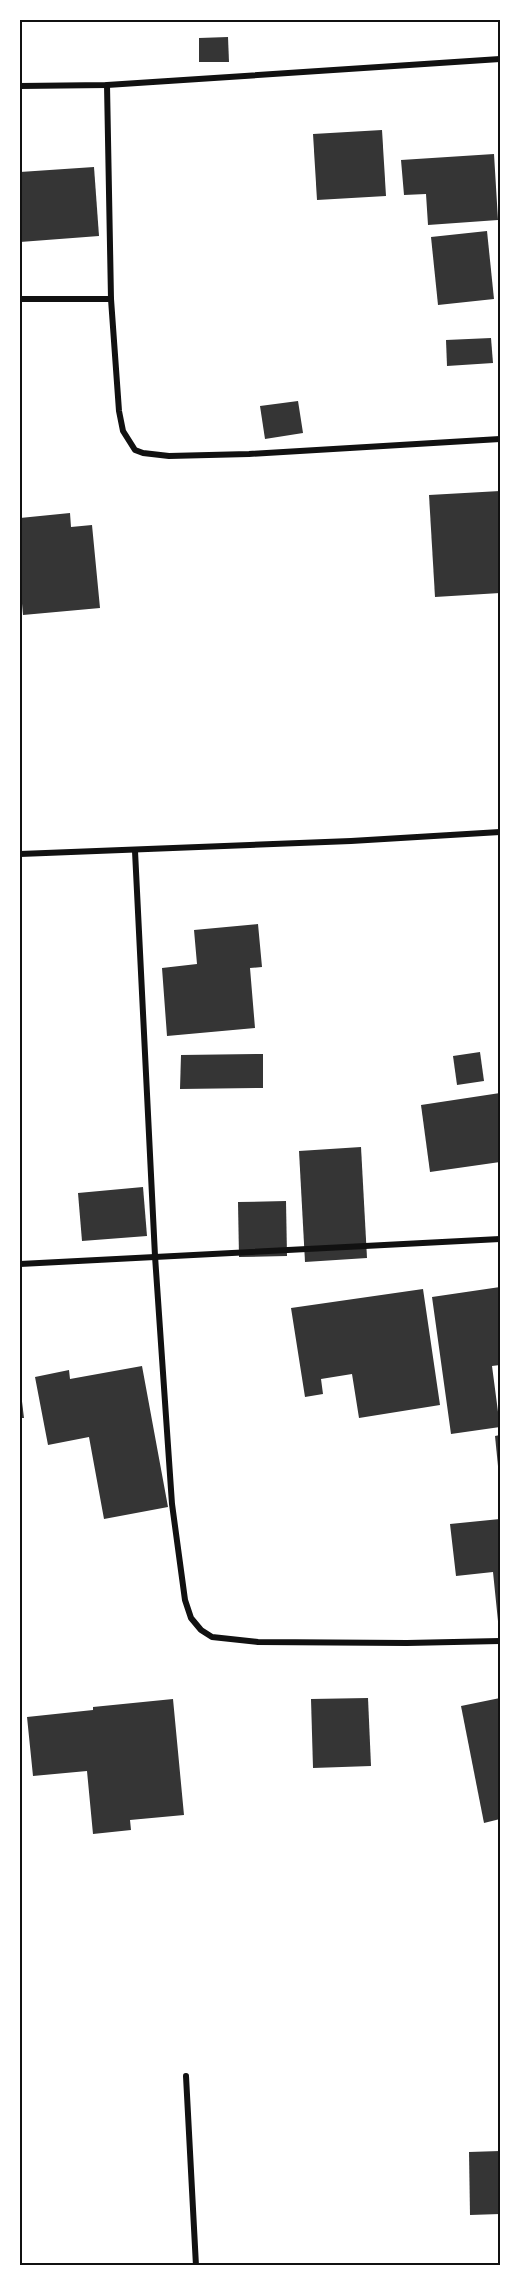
<svg xmlns="http://www.w3.org/2000/svg" width="520" height="2285" viewBox="0 0 520 2285" font-family="'Open Sans',sans-serif">
<style>
.building{fill:#353535}
.lines{fill:none;stroke-linecap:round;stroke-linejoin:round}
.minor{stroke:#111;stroke-width:6}
.neatline{fill:none;stroke:#111;stroke-width:2}
</style>
<rect width="100%" height="100%" fill="#fff"/>
<g class="building">
<path d="M 228,37 L 229,62 L 199,62 L 199,38 Z"/>
<path d="M 382,130 L 386,196 L 317,200 L 313,134 Z"/>
<path d="M 494,154 L 498,220 L 428,225 L 426,194 L 404,195 L 401,160 Z"/>
<path d="M 94,167 L 99,236 L 20,242 L 20,172 Z"/>
<path d="M 487,231 L 494,299 L 438,305 L 431,237 Z"/>
<path d="M 491,338 L 493,363 L 447,366 L 446,340 Z"/>
<path d="M 298,401 L 303,433 L 265,439 L 260,406 Z"/>
<path d="M 500,491 L 500,593 L 435,597 L 429,495 Z"/>
<path d="M 70,513 L 71,527 L 92,525 L 100,608 L 23,615 L 20,581 L 20,518 Z"/>
<path d="M 258,924 L 262,967 L 250,968 L 255,1028 L 167,1036 L 162,968 L 197,964 L 194,930 Z"/>
<path d="M 480,1052 L 484,1081 L 457,1085 L 453,1056 Z"/>
<path d="M 263,1054 L 263,1088 L 180,1089 L 181,1055 Z"/>
<path d="M 500,1093 L 500,1162 L 430,1172 L 421,1105 Z"/>
<path d="M 361,1147 L 367,1258 L 305,1262 L 299,1151 Z"/>
<path d="M 143,1187 L 147,1236 L 82,1241 L 78,1193 Z"/>
<path d="M 286,1201 L 287,1256 L 239,1257 L 238,1202 Z"/>
<path d="M 500,1287 L 500,1365 L 492,1366 L 500,1427 L 451,1434 L 432,1297 Z"/>
<path d="M 423,1289 L 440,1405 L 359,1418 L 352,1374 L 321,1379 L 323,1394 L 305,1397 L 291,1308 Z"/>
<path d="M 142,1366 L 168,1507 L 104,1519 L 89,1437 L 48,1445 L 35,1377 L 69,1370 L 70,1379 Z"/>
<path d="M 20,1385 L 24,1418 L 20,1418 Z"/>
<path d="M 500,1435 L 500,1476 L 499,1476 L 495,1436 Z"/>
<path d="M 500,1519 L 500,1630 L 499,1631 L 493,1572 L 456,1576 L 450,1524 Z"/>
<path d="M 368,1698 L 371,1766 L 313,1768 L 311,1699 Z"/>
<path d="M 500,1698 L 500,1819 L 484,1823 L 461,1706 Z"/>
<path d="M 173,1699 L 184,1815 L 130,1820 L 131,1830 L 93,1834 L 87,1771 L 33,1776 L 27,1717 L 93,1710 L 93,1707 Z"/>
<path d="M 500,2151 L 500,2214 L 470,2215 L 469,2152 Z"/>
</g>
<g class="lines">
<g class="minor">
<path d="M 107,85 L 111,299 L 119,411 L 123,431 L 135,450 L 143,453 L 169,456 L 249,454 L 500,439"/>
<path d="M 20,86 L 107,85 L 500,59"/>
<path d="M 20,299 L 111,299"/>
<path d="M 135,851 L 155,1256 L 172,1504 L 185,1600 L 191,1618 L 201,1630 L 212,1637 L 258,1642 L 407,1643 L 500,1641"/>
<path d="M 20,854 L 351,841 L 500,832"/>
<path d="M 20,1264 L 500,1239"/>
<path d="M 186,2076 L 196,2266"/>
</g>
</g>
<rect width="520" height="2285" fill="none" stroke="#ffffff" stroke-width="42"/>
<rect x="21" y="21" width="478" height="2243" class="neatline"/>
</svg>
